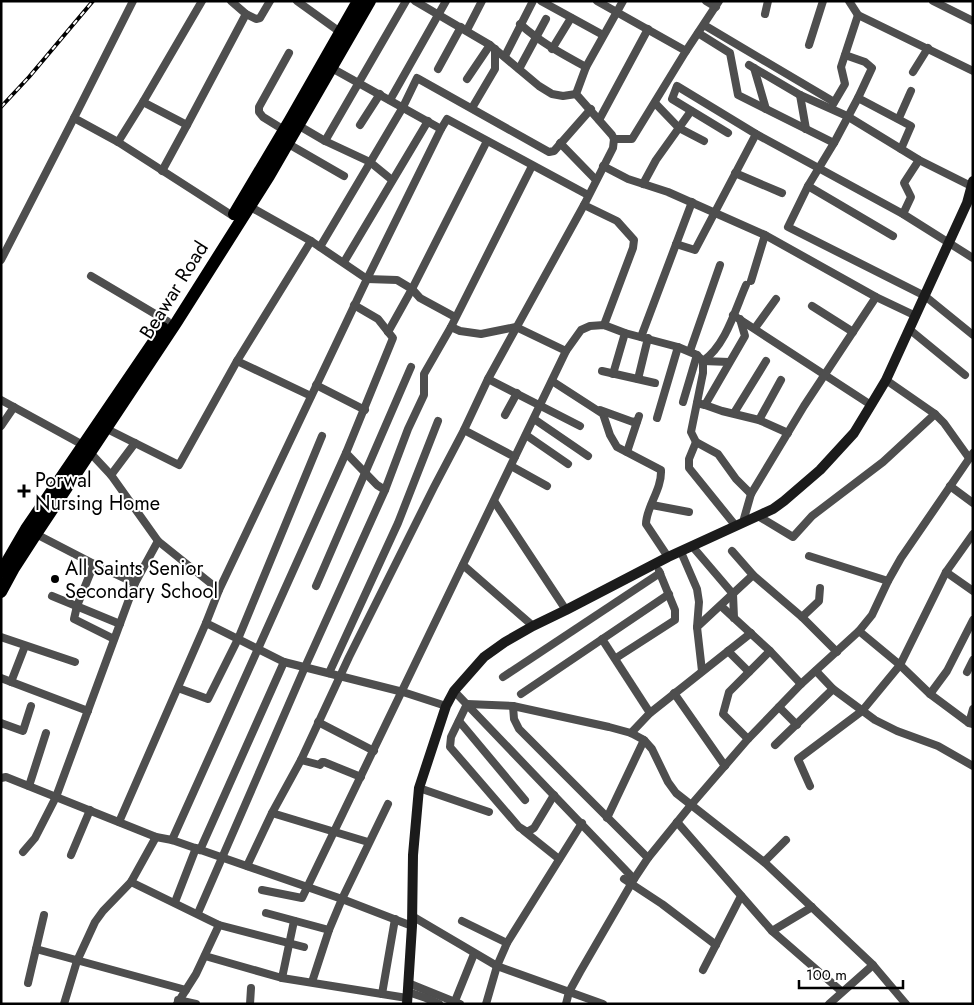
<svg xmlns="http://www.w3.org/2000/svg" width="974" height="1005" viewBox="0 0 974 1005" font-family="Jost,sans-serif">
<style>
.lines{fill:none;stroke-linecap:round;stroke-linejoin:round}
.street{stroke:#4e4e4e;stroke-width:8}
.secondary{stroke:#1b1b1b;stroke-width:10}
.primary{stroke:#000;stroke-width:12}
.rail-casing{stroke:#000;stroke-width:4}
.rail{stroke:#fff;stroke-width:2;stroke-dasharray:5.5;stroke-linecap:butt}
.poi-dot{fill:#000;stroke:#fff;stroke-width:2}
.labels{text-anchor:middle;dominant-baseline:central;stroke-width:4;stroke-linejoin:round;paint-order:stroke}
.street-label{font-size:20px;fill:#000;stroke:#fff}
.poi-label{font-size:20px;fill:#000;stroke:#fff;text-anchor:start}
</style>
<rect width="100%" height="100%" fill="#fff"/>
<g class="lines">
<g class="street">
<path d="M 133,1 L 74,118 L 118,142 L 233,216"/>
<path d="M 231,1 L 246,14 L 256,19 L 260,18 L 270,1"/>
<path d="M 297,1 L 340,32"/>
<path d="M 415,1 L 490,45 L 539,86 L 552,94 L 563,96 L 576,94"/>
<path d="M 541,1 L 603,35"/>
<path d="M 597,1 L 686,51"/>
<path d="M 706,1 L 716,7"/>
<path d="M 849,1 L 858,15 L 973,71"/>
<path d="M 933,1 L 973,21"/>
<path d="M 765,14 L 768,1"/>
<path d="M 520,24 C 540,42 562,54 586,67"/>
<path d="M 704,25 L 834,102"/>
<path d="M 467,30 L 482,1"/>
<path d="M 698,33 L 730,53 L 738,95 L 834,143"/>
<path d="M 809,45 L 823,1"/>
<path d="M 552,49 L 571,18"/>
<path d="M 845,55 L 865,62 L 872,68 L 858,98"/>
<path d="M 505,56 L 533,1"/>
<path d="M 749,65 L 800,95 L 847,116 L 919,160 L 971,186"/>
<path d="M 328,66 L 441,129 L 447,119 L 588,195"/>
<path d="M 754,68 L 766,109"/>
<path d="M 438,69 L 461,27"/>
<path d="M 519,69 L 546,19"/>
<path d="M 913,72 L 928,48"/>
<path d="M 467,79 L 490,45"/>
<path d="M 800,95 L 806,129"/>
<path d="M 390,100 L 446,1"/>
<path d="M 143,102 L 187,125 L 246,14"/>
<path d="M 655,103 L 679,128 L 704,141"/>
<path d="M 832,106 L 845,84 L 841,67 L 858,15"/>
<path d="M 472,108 L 495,69 L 495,49"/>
<path d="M 899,118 L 911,91"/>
<path d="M 599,120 L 648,29"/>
<path d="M 296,124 L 325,141 L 370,162 L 392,180"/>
<path d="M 360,125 L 380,94"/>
<path d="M 441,129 L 367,279 L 397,280 L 412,289 L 420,298 L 455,317"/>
<path d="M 284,130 L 263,117 L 259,112 L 259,107 L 289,53"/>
<path d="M 728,133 L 672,99 L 677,86 L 756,134 L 903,214 L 973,258"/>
<path d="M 614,139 L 632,139 L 686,51 L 719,1"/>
<path d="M 325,141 L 406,1"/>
<path d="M 118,142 L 143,102 L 202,1"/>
<path d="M 285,142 L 344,176"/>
<path d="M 560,143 L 596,180"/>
<path d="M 901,149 L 911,126 L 858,98 L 834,143 L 808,186 L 788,227 L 925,296 L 973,335"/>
<path d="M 603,166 L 628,179 L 668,192 L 765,235 L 876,297 L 916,316"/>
<path d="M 162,171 L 187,125"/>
<path d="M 735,173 L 782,193"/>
<path d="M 643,184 L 656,160 L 691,111"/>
<path d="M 808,186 L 893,236"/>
<path d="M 584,205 L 617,221 L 634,240 L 633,248 L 604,325"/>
<path d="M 903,214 L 911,197 L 904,183 L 919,160"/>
<path d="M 676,244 L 695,250 L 756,134"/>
<path d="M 320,247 L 403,107 L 417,78 L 549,152 L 554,151 L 591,109"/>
<path d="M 1,260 L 74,118"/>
<path d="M 344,262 L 428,121"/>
<path d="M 91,276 L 167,321"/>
<path d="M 751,281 L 765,235"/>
<path d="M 354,305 L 378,319 L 393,338 L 346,453 L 377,485 L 385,490"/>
<path d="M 812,306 L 853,332"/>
<path d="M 733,315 L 871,405"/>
<path d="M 451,327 L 460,331 L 481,334 L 516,327 L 566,351"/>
<path d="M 755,328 L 776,299"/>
<path d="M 909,329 L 965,375"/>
<path d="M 388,332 L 412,289 L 487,141"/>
<path d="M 641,337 L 692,202"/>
<path d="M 690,351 L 720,265"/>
<path d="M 237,361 L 311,396"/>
<path d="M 703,361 C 726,345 735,310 746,285"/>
<path d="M 703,361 L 729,362"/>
<path d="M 602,371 L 655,383"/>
<path d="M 613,374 L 625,333"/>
<path d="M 488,379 L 580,426"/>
<path d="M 638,379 L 648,338"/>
<path d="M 886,380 L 935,414 L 944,423 L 969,458"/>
<path d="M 552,381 L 603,414 L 610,435 L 617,447 L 661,470 C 662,490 646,507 646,524 L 668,557"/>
<path d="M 316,385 L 365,410"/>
<path d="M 1,400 L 83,445 L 111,475 L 158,541 L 219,590 L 206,623 L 284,662 L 403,692 L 446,706"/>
<path d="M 683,402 L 697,355"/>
<path d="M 697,403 L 705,405 L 745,336 L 740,319"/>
<path d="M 705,405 L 722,411 L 759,420 L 788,433"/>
<path d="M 600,410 L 633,422 L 637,421"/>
<path d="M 734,413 L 766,361"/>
<path d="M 505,415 L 517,393"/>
<path d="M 657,418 L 678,347"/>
<path d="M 534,419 L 588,456"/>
<path d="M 759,420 L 781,380"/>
<path d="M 1,426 L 14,407"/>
<path d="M 107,429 L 179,465 L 237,361 L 311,241"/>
<path d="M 464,430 L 515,457"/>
<path d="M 526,435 L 568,464"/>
<path d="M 696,442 L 689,459 L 689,468 L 735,525"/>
<path d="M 627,452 L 639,416"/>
<path d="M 511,466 L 547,486"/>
<path d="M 111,475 L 135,443"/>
<path d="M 950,486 L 973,503"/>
<path d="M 494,501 L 566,610"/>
<path d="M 652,505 L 689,512"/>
<path d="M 758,516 L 793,537 L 812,516 L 883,462 L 935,414"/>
<path d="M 743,522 L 751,494 L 804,406 L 876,297"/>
<path d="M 34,533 L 94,564 L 135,583"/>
<path d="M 692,546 L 733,594 L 734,618"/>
<path d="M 732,551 L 753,575 L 802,617 L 837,652"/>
<path d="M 681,552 L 697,589 L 699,602 L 697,627"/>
<path d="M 809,556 L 888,581"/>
<path d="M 94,564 L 77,606 L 74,619 L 114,639"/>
<path d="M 463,565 L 533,626"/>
<path d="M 946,572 L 973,591"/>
<path d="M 316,586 L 411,367"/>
<path d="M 219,590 L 367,279 L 311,241 L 247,205"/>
<path d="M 52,596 L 120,624"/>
<path d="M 721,606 L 770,651 L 801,684"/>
<path d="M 802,617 L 819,601 L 820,588"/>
<path d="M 859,631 L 900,665 L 946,572 L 973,534"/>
<path d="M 1,637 L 75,662"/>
<path d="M 602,639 L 650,713"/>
<path d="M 728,651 L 749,672"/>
<path d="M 616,658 L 675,620 L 675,610 L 659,571"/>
<path d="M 702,671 L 697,627 L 753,575"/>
<path d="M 816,671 L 833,689 L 875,720 L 897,731 L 938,746 L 973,766"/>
<path d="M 967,672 L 973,660"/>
<path d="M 329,673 L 398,523 L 438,421"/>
<path d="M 503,677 L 660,573"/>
<path d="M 1,678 L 88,711"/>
<path d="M 11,682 L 25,646"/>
<path d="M 178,688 L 208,699 L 238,639 L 322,436"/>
<path d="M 454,691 L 634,879"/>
<path d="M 674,693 L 725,766"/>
<path d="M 521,694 L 669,594"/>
<path d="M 930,694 L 947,671 L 973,620"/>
<path d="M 513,706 L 514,719 L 519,729 L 648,858"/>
<path d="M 779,707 L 797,725"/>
<path d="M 459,721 L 525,800"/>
<path d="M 318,722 L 374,751"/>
<path d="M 1,723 L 23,731 L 31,706"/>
<path d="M 969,723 L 973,709"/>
<path d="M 631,733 L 650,713 L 751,633"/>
<path d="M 748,739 L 723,714 L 729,692 L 770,651"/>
<path d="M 775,745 L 833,689"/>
<path d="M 301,760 L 320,765 L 322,762 L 324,762 L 361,777"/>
<path d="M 1,778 L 6,777 L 156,837 L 172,840 L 342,899 L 412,926"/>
<path d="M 29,786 L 46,733"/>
<path d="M 810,786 L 798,759 L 862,711 L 900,665 L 930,694 L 969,723 L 973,724"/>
<path d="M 419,788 L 489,812"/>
<path d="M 554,795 L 534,828 L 527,832 L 519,827 L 450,747 L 451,737 L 467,704 L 513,706 L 609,727 L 631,733 L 644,740 L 652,749 L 668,782 L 676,793 L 764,862 L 873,965 L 906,1004"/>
<path d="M 272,813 L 368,842"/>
<path d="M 607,818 L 644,740"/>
<path d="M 119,822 L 206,623"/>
<path d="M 677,822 L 772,931 L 841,991"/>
<path d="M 524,831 L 559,859"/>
<path d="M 172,840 L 346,453"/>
<path d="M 200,850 L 284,662"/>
<path d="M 23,852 L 35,838 L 56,797 L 135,583 L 158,541"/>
<path d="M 71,855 L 90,810"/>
<path d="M 764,862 L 786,840"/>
<path d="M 247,866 L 272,813 L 301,760 L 349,657 L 434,487 L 464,430 L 488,379 L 584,205 L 613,148 L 614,139 L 612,135 L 576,94 L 586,67 L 623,1"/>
<path d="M 624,879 L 662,904 L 716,945"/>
<path d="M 131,882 L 219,925 L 304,947"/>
<path d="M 262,890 L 302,898 L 566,351 L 581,330 L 590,326 L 604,325 L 625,333 L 678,347 L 697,355 L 703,361 L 703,373 L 691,432 L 696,442 L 718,454 L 736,479 L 751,494"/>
<path d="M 175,902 L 196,848"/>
<path d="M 198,913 L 305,667 L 385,490 L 408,429 L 424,395 L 424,374 L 451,327 L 532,166"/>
<path d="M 266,913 L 329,930 L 312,982"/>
<path d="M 412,916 L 497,966 L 603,1004"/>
<path d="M 462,921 L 507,943"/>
<path d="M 329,930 L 342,899 L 388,804"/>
<path d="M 772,931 L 812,907"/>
<path d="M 36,949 L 186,990"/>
<path d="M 205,956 L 282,978 L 407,998"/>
<path d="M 703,970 L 741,896"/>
<path d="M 282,978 L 294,921"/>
<path d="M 28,983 L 44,915"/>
<path d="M 408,983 L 460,1004"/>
<path d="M 408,992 L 426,998 L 439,1004"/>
<path d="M 382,994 L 395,919"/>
<path d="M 178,1000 L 196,1004"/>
<path d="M 455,1001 L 474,954"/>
<path d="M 64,1004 L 77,961 L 95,922 L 103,911 L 131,882 L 156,837"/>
<path d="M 177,1004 L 196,974 L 219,925"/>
<path d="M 250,1004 L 251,988"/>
<path d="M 486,1004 L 497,966 L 507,943 L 582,823"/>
<path d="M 566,1004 L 569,992 L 580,972 L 634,879 L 648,858 L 691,805 L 748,739 L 801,684 L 859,631 L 872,615 L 888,581 L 901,558 L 973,453"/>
<path d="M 829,1004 L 873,965"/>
</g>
<path class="secondary" d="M 407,1004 L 412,926 L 413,855 L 419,788 L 446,706 L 454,691 L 484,657 L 505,642 L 533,626 L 566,610 L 668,557 L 773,509 L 784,501 L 820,470 L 854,433 L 871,405 L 886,380 L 967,203 L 973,181"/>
<g class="primary">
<path d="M 234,214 L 290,120 L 358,1"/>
<path d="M 1,572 L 26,529 L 163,328"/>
<path d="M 1,592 L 14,568 L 36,534 L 176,323 L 269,176 L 370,1"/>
</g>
<g class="rail-casing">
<path id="rail" d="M 1,107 L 29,77 L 93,1"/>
</g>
<use href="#rail" class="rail"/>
</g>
<g class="poi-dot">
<path d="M21.5 483.5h5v5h5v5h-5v5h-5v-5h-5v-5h5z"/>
<circle cx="55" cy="579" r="5"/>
</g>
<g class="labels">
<g class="street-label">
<text transform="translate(174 290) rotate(-58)">Beawar Road</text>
</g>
<g class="poi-label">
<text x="35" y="480">Porwal<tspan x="35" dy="23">Nursing Home</tspan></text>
<text x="65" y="568">All Saints Senior<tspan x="65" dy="23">Secondary School</tspan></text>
</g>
</g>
<rect width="974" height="1005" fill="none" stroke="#000000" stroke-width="5"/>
<path d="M799 980v8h104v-8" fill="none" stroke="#000000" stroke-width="2.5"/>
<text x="806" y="980" font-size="15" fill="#000000" stroke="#ffffff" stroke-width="4" paint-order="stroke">100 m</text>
</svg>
